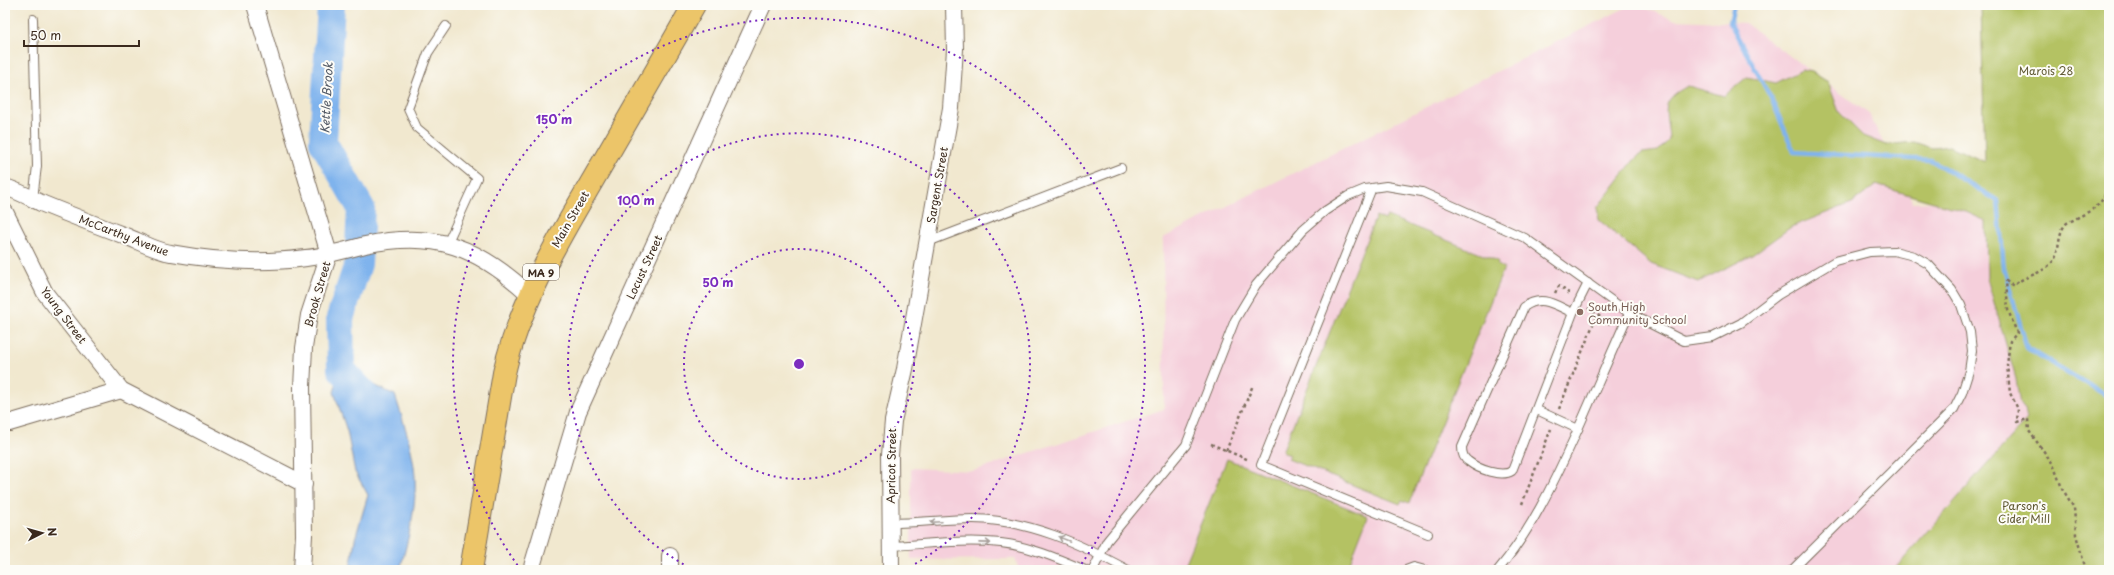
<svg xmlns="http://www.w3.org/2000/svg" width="2114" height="575" viewBox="0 0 2114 575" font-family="'Playpen Sans',sans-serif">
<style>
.built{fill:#f5cfdb}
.green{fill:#b4c264;stroke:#787641}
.water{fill:#7fb3ed;stroke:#5d6e86}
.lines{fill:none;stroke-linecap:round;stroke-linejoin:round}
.stream{stroke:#7fb3ed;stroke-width:4.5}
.river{stroke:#7fb3ed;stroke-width:28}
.service-casing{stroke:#7b6c5c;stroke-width:10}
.minor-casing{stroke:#7b6c5c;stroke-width:18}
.trunk-casing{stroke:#7b6c5c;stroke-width:24}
.path{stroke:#7b6c5c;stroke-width:2.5;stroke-dasharray:3 3;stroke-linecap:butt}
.service{stroke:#fff;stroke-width:8}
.minor{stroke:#fff;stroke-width:16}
.trunk{stroke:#ecc569;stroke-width:22}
.oneway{stroke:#a79f9a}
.ring{fill:none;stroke:#7b2cbf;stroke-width:2;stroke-dasharray:2 4}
.education-dot{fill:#8d6e63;stroke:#fdfcf7;stroke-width:1.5}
.labels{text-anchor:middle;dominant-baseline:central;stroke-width:4;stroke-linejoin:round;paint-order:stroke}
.shield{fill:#fdfcf7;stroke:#75695f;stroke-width:1}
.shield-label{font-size:10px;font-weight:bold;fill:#3b2a1e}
.park-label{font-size:11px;fill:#5f5833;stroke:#fdfcf7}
.street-label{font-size:11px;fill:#3b2a1e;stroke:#fdfcf7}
.education-label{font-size:11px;fill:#785e54;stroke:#fdfcf7;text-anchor:start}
.water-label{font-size:12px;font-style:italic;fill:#535a66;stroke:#fdfcf7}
.centre{fill:#7b2cbf;stroke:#fdfcf7;stroke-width:2}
.ring-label{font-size:12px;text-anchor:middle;font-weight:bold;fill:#7b2cbf;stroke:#fdfcf7;stroke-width:4;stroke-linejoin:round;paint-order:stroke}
</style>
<rect width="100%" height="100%" fill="#fdfcf7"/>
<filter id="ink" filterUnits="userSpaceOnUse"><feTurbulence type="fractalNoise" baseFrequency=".025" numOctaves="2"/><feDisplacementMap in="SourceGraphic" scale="8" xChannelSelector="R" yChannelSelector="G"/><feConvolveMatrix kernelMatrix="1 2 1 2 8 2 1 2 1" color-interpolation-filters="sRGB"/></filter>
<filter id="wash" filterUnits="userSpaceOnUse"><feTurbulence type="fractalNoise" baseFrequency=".012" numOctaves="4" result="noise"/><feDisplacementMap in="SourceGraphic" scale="16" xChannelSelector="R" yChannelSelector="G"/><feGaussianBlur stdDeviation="0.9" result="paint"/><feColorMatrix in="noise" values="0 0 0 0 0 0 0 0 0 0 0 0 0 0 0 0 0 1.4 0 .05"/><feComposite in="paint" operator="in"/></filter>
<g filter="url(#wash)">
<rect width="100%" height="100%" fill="#f1e8cf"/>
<path class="built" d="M 1631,5 L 1637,5 L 1675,20 L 1745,23 L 1869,114 L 1913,203 L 1986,200 L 2008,349 L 2027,419 L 1894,570 L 1019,570 L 1015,559 L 911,560 L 911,468 L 973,471 L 1164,409 L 1163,238 Z"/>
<g class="green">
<path d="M 1981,5 L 2109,5 L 2109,570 L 1894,570 L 2027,419 L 2025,409 L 2020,405 L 2016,379 L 1987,278 L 1986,221 L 1964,211 L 1876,185 L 1854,202 L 1791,227 L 1752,255 L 1698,282 L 1651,264 L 1599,220 L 1597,208 L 1634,160 L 1642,153 L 1658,151 L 1669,140 C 1667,110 1658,101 1688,86 L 1724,96 L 1747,77 L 1776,83 L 1802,70 L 1812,72 L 1828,82 L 1839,112 L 1863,136 L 1886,145 L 1914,142 L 1932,148 L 1950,146 L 1985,162 Z"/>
<path d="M 1376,216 L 1385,220 L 1387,216 L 1498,261 L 1497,265 L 1504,268 L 1409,503 L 1402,500 L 1400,504 L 1288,459 L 1290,455 L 1282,452 Z"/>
<path d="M 1227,459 L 1368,516 L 1347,570 L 1182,570 Z"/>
</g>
<path class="water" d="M 341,369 L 395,395 C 403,421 413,448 415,476 C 417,508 408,539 400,570 L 350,570 L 355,539 L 368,495 L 355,472 L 347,431 L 334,392 Z"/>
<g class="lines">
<path class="stream" d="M 1734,5 L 1730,23 L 1771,98 L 1794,152 L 1931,160 L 1998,201 L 2004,268 L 2027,348 L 2109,397"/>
<path class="river" d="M 331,5 L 323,142 L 361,208 L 358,264 L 340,318 L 341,369 L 367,397"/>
</g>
</g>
<g filter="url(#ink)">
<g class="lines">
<g class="service-casing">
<g id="service">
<path d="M 446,26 L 428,53 L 408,108 L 417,128 L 477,178 L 447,244"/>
<path d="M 1372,188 L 1261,465 L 1428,534"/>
<path d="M 33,199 L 37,166 L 33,19"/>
<path d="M 928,244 L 933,240 L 1121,168"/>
<path d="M 1573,313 C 1555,305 1542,294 1524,307 L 1462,447 C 1462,452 1463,458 1468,461 C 1478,469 1501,478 1512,471 L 1573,313 L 1588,283"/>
<path d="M 1537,410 L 1578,429"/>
<path d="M 891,523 C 918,523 946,519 973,519 C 1030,520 1080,544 1128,570"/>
<path d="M 890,546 C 927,544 965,539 1001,543 C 1029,546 1059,559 1085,570"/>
<path d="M 1093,570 L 1107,541 L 1186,445 L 1235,320 L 1256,285 L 1303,230 L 1325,211 L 1348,196 L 1365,189 L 1386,186 L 1422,192 L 1525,238 L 1629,313 L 1684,341 L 1713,337 L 1741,323 L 1778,295 L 1835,261 L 1870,252 L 1894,251 L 1914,256 L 1928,264 L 1952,290 L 1961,305 L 1970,332 L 1972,351 L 1969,371 L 1962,393 L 1954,409 L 1792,570"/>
<path d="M 1406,570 L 1414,567 L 1425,570"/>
<path d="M 1498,570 C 1531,531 1554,482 1575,436 C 1593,395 1611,354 1629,313"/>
</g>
</g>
<g class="minor-casing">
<g id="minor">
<path d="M 255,5 L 329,254 L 309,315 L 304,348 L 302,387 L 304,535 L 302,570"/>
<path d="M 5,187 C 18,191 29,197 41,203 C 70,215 99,226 128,237 C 142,243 157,251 171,253 C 215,261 262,264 306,258 C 326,256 346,250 365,245 C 436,230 478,247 530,295"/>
<path d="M 5,212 L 45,293 L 121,390 L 304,484"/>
<path d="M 9,423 L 121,390"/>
<path d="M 670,556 L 670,570"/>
<path d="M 531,570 L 578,412 L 763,5"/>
<path d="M 891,570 L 890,455 L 893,421 L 905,369 L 951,108 L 955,49 L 954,5"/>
</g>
</g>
<g class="trunk-casing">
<path id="trunk" d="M 471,570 L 504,373 C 520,302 558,240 594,178 C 627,121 661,63 694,5"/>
</g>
<g class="path">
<path d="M 1555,293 L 1559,286 L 1570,294"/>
<path d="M 1588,308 L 1610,324"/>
<path d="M 1559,409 L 1597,315"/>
<path d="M 1211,444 L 1249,460"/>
<path d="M 1226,451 L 1253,385"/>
<path d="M 1522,504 L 1551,429"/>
<path d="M 2086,570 L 2076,535 L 2074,508 L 2062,488 L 2053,464 L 2029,431 L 2028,419 L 2017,422 L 2018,409 L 2010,393 L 2007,365 L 2010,341 L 2017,333 L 2008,310 L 2006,281 L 2013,286 C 2024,275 2043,275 2054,260 C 2060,251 2057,235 2065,225 C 2067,222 2072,221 2075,219 C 2095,208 2100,208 2109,186"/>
</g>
<use href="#service" class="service"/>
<use href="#minor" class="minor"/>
<use href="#trunk" class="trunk"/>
</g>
<defs><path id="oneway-shaft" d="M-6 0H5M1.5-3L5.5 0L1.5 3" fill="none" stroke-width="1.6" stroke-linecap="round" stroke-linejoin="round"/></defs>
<g class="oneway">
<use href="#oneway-shaft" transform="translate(936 522) rotate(177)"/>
<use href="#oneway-shaft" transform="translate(1064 539) rotate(-158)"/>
<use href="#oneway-shaft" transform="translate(985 543) rotate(1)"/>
</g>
</g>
<g class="ring">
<circle cx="799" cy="364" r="115"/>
<path d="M694 570A231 231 0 1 1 904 570"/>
<path d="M521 570A346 346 0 1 1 1077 570"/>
</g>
<circle class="education-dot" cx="1580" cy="312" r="4"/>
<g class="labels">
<rect class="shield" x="523" y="264" width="36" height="16" rx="3"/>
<g class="shield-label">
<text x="541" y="272">MA 9</text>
</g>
<g class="park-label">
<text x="2046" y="70">Marois 28</text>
<text x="2024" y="505">Parson's<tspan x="2024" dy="13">Cider Mill</tspan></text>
</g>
<g class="street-label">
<text transform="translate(937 185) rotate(-80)">Sargent Street</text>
<text transform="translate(570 219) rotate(-60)">Main Street</text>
<text transform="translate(124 235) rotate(21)">McCarthy Avenue</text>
<text transform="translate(644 267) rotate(-65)">Locust Street</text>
<text transform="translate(317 294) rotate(-74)">Brook Street</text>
<text transform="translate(64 315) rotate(53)">Young Street</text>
<text transform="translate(891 466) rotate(-89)">Apricot Street</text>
</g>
<g class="education-label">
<text x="1588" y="306">South High<tspan x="1588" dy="13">Community School</tspan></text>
</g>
<g class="water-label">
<text transform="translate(326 98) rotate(-87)">Kettle Brook</text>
</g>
</g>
<circle cx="799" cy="364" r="6" class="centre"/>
<g class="ring-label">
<text x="554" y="124">150 m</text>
<text x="636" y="205">100 m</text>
<text x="718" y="287">50 m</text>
</g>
<rect width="2114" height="575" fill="none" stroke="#fdfcf7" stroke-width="20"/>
<g transform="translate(42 533) rotate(84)" stroke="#fdfcf7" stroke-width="3" paint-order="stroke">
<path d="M0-3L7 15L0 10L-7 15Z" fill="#3b2a1e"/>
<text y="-6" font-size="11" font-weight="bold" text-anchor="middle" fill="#3b2a1e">N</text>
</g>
<path d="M24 40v6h115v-6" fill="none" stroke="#3b2a1e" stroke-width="2"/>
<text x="30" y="40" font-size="12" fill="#3b2a1e" stroke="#fdfcf7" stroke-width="3" paint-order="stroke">50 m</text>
</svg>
